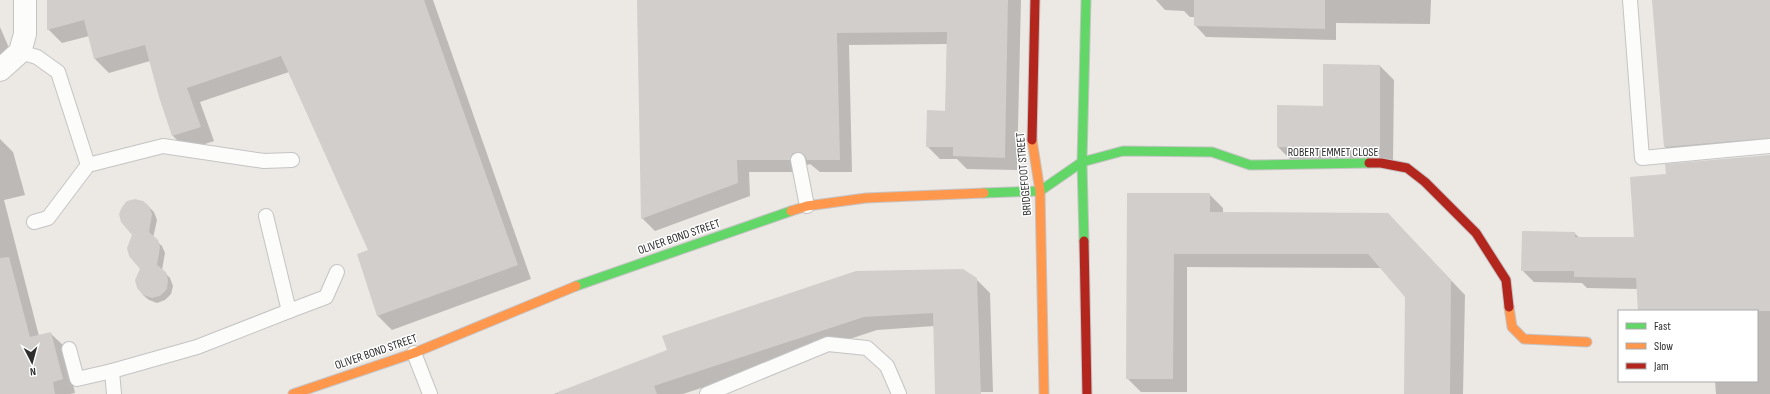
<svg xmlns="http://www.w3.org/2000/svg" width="1770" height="394" viewBox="0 0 1770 394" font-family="'Sofia Sans Condensed',sans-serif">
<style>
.shadow{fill:#0003}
.building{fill:#d1cecb}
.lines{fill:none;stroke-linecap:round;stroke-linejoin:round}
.lane-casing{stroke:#c5c4c5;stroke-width:16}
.street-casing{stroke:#c5c4c5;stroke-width:24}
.fast-casing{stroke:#c5c4c5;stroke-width:11}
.slow-casing{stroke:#c5c4c5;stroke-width:11}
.jam-casing{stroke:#c5c4c5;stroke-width:11}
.lane{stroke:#fcfcfb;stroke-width:14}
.street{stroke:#fcfcfb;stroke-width:22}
.fast{stroke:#63d668;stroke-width:9}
.slow{stroke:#ff974d;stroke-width:9}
.jam{stroke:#b3261e;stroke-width:9}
.labels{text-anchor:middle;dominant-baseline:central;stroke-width:3;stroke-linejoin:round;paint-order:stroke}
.street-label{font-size:12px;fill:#2e2e2e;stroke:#fff}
</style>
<rect width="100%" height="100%" fill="#ece8e4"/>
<g class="shadow">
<path d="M 48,0 L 433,0 L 531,279 L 392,330 L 378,316 L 358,255 L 370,251 L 289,72 L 200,102 L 214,141 L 187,150 L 173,136 L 150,61 L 109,73 L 95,59 L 89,36 L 62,43 L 48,29 Z"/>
<path d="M 639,0 L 1021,0 L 1017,170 L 967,169 L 957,159 L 940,159 L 927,146 L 946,112 L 947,44 L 849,45 L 852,172 L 820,172 L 810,164 L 804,166 L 802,172 L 749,172 L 750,196 L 655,231 L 642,218 Z"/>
<path d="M 1156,0 L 1431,0 L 1430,24 L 1336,23 L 1336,40 L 1206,37 L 1195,25 L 1195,17 L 1190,17 L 1184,11 L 1165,10 Z"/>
<path d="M 1653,0 L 1770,0 L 1770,150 L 1677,159 L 1665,147 Z"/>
<path d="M 0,27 L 15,62 L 0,70 Z"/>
<path d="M 1324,65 L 1380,66 L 1394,80 L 1393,162 L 1292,161 L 1278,147 L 1324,107 Z"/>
<path d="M 0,139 L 13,152 L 25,195 L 4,200 L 39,336 L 50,333 L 64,346 L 75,393 L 70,394 L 0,394 Z"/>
<path d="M 1770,156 L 1770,394 L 1716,394 L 1715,381 L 1757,381 L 1757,311 L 1639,311 L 1638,289 L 1587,288 L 1582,283 L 1534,282 L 1522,270 L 1574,233 L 1580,238 L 1635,238 L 1667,175 Z"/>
<path d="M 1128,194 L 1209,194 L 1223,208 L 1223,213 L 1402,229 L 1465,295 L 1463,394 L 1405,394 L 1406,297 L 1381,268 L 1187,267 L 1187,392 L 1141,392 L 1127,378 Z"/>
<path d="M 149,207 L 154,212 L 157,220 L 153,238 L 162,246 L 165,253 L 162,270 L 170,278 L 173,286 L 171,294 L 165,300 L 157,303 L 149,300 L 143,295 Z"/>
<path d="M 976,279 L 990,293 L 993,392 L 949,392 L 934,326 L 877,330 L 683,394 L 554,394 L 668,351 Z"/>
</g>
<g class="building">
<path d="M 47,0 L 424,0 L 518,265 L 377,316 L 357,254 L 368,250 L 281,56 L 187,88 L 201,127 L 172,136 L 159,97 L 145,45 L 94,59 L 84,20 L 47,30 Z"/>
<path d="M 637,0 L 1008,0 L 1005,158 L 953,156 L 953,147 L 926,147 L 927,110 L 945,111 L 947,32 L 837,33 L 840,160 L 807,160 L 804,154 L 797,152 L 792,154 L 790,160 L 737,160 L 738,183 L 641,219 Z"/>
<path d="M 1194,0 L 1325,0 L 1325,29 L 1194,26 Z"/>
<path d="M 1652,0 L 1770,0 L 1770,138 L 1664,147 Z"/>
<path d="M 1323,64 L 1380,65 L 1380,149 L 1277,147 L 1277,105 L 1323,106 Z"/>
<path d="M 1770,155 L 1770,311 L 1638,311 L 1636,278 L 1574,277 L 1574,271 L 1521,271 L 1522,231 L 1575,232 L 1575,237 L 1634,237 L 1630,177 L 1666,174 L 1665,164 Z"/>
<path d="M 1127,193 L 1210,193 L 1210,212 L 1388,213 L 1451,280 L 1450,394 L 1404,394 L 1405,297 L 1368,254 L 1174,254 L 1173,379 L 1126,379 Z"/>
<path d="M 135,199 L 143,201 L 149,206 L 152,214 L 149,232 L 158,240 L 160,247 L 157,265 L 166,272 L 168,280 L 167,289 L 160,296 L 152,298 L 143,295 L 137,288 L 135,280 L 140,269 L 129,256 L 127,248 L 132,235 L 121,222 L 119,214 L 122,207 L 127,201 Z"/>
<path d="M 9,257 L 30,337 L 51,332 L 63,379 L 53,382 L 55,394 L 0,394 L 0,258 Z"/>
<path d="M 963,269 L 977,278 L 981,394 L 935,394 L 933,313 L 864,317 L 654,386 L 657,394 L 558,394 L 558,392 L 667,350 L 662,336 L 856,271 Z"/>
</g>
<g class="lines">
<g class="lane-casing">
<g id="lane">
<path d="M 1630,0 L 1642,158 L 1770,146"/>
<path d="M 20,52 L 37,57 L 58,72 L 88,165"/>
<path d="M 798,160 L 807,206"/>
<path d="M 34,222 L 48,218 L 88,165 L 163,146 L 264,161 L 292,160"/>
<path d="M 289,311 L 326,297 L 337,272"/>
<path d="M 69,349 L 77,379 L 112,371"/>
<path d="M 414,353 L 430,394"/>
<path d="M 114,394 L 112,371 L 197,347 L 289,311 L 266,216"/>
<path d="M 707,394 L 828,344 L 867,348 L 887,366 L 899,394"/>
</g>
</g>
<g class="street-casing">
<path id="street" d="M 0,70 L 20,52 L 25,34 L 25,0"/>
</g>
<g class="fast-casing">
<g id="fast">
<path d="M 984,193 L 1040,191 L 1082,162 L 1123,151 L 1212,152 L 1250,165 L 1369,163"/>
<path d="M 1084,241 L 1082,162 L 1086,0"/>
<path d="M 576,286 L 791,211"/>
</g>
</g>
<g class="slow-casing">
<g id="slow">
<path d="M 1032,140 L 1040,191 L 1044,394"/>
<path d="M 791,211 L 807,206 L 866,198 L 984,193"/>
<path d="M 1509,307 L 1512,327 L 1524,339 L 1587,342"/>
<path d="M 293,394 L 414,353 L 576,286"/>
</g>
</g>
<g class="jam-casing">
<g id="jam">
<path d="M 1032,140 L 1035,0"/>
<path d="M 1369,163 L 1381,163 L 1407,168 L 1425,182 L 1476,233 L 1506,280 L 1509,307"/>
<path d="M 1084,241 L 1087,394"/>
</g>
</g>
<use href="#lane" class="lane"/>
<use href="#street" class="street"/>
<use href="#fast" class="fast"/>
<use href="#slow" class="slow"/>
<use href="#jam" class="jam"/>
</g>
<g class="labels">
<g class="street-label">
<text x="1333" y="152">ROBERT EMMET CLOSE</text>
<text transform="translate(1024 174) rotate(-95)">BRIDGEFOOT STREET</text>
<text transform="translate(679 237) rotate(-19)">OLIVER BOND STREET</text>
<text transform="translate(376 352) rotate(-19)">OLIVER BOND STREET</text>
</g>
</g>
<rect x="1618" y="310" width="140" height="72" fill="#ffffff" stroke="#ababab"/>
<rect x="1626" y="323" width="20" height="6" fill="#63d668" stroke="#ababab"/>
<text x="1654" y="330" font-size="12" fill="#2e2e2e">Fast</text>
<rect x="1626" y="343" width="20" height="6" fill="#ff974d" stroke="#ababab"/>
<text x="1654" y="350" font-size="12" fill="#2e2e2e">Slow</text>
<rect x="1626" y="363" width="20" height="6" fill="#b3261e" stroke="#ababab"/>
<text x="1654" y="370" font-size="12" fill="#2e2e2e">Jam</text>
<g transform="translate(32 362) rotate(174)" stroke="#ffffff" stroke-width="3" paint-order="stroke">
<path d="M0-3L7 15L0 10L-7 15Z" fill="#2e2e2e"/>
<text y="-6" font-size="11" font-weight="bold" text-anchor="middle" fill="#2e2e2e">N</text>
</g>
</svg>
